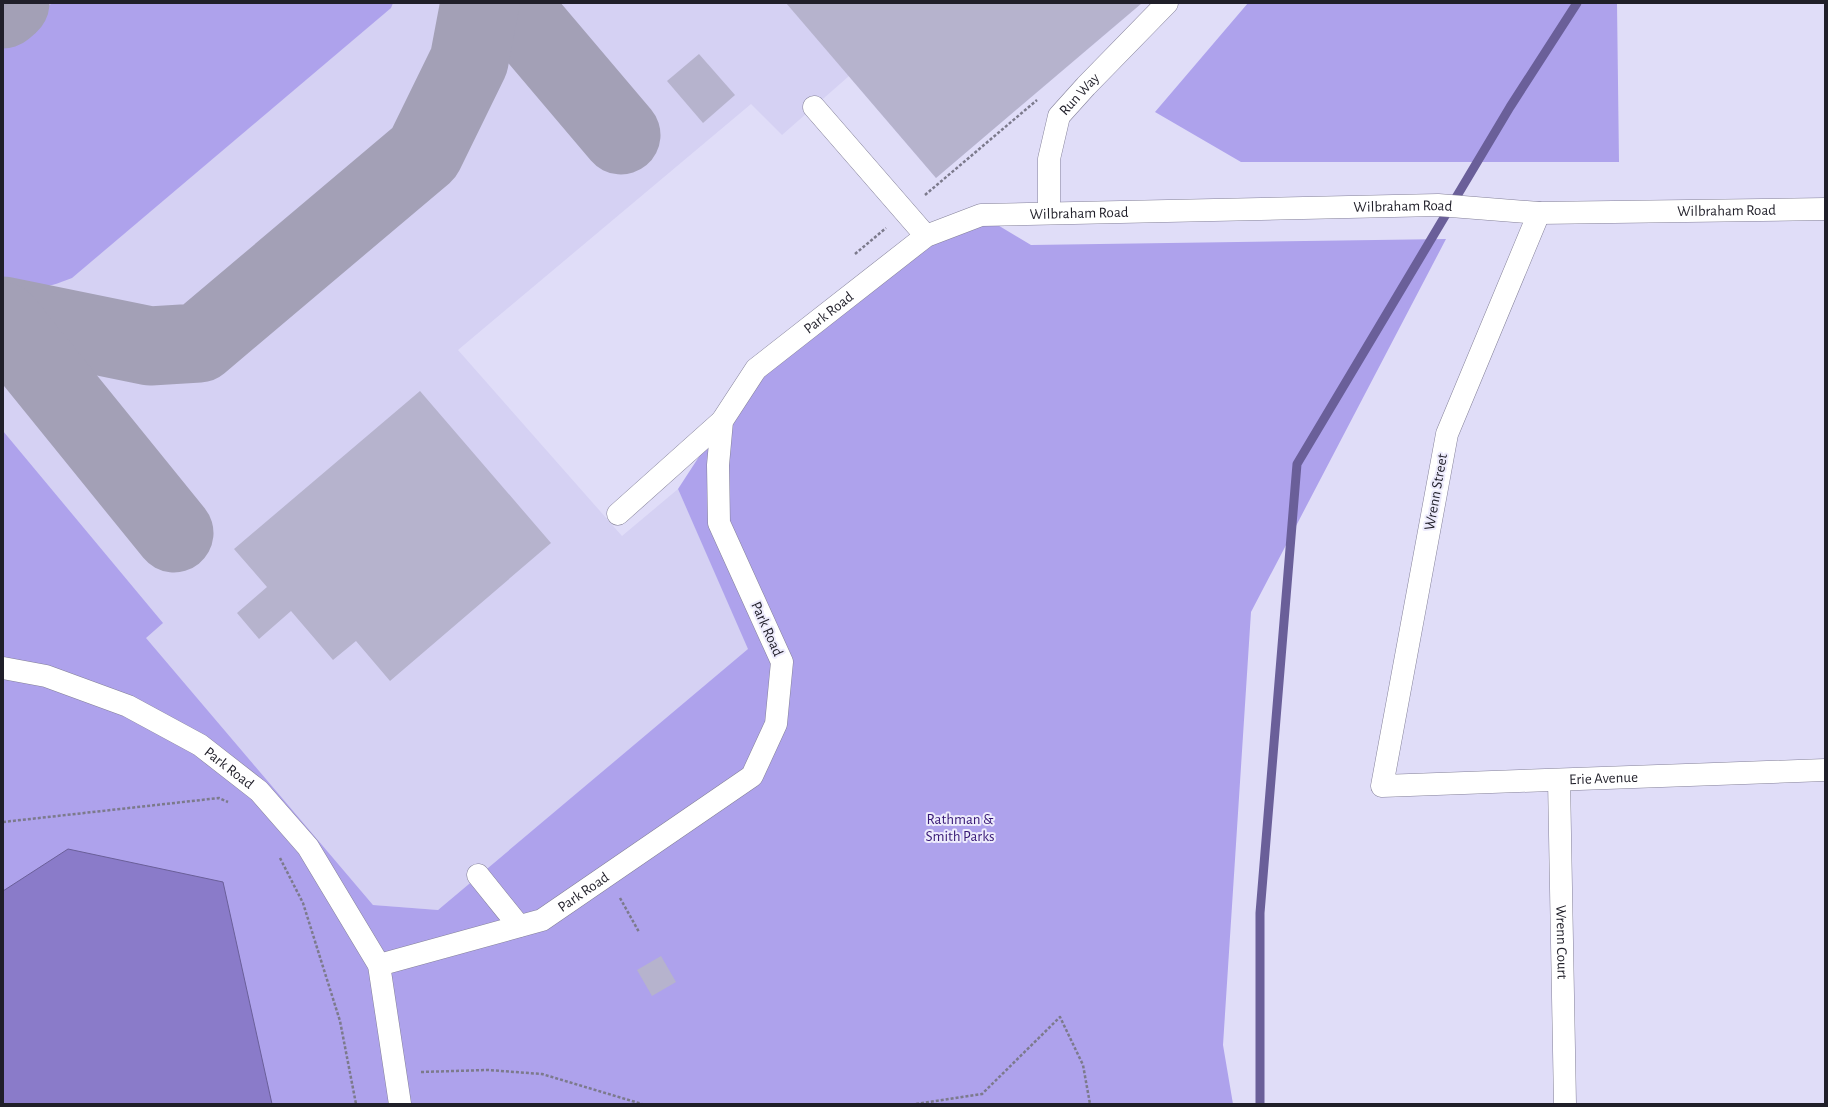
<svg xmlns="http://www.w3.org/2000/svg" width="1828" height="1107" viewBox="0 0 1828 1107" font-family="'Alegreya Sans',sans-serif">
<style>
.built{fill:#d5d1f3}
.green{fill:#aea2ec}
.water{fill:#8a7bc9;stroke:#6a5f99}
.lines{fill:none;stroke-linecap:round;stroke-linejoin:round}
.stream{stroke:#6a5f99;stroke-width:9}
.taxiway{stroke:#a3a0b6;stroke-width:79}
.building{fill:#b6b3cd}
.minor-casing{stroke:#848199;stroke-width:23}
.path{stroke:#7c7a8c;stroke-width:2.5;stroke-dasharray:3 2;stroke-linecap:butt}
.minor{stroke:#fff;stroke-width:22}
.labels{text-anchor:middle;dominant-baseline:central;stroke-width:4;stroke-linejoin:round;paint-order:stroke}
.street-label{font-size:15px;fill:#201f29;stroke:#edebfc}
.park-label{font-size:15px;fill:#371875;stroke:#edebfc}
</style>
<rect width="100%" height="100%" fill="#e0ddf8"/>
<path class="built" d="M 3,3 L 1142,3 L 936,178 L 849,76 L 782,135 L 751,104 L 458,350 L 622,536 L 678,489 L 749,649 L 438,910 L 373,905 L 3,472 Z"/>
<g class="green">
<path d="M 52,3 L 393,3 L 391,8 L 72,278 C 42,290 33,290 3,277 L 3,45 Z"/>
<path d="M 1248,3 L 1619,3 L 1617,4 L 1619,162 L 1241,162 L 1155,112 Z"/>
<path d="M 981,215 L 1031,245 L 1446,239 L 1251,612 L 1223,1045 L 1233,1104 L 3,1104 L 3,431 L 163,623 L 146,638 L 373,905 L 438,910 L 748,649 L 678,489 L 756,369 L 926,236 Z"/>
</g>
<path class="water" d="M 68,849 L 223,882 L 272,1104 L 3,1104 L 3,891 Z"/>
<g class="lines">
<path class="stream" d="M 1260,1104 L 1260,913 L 1297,464 L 1510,107 L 1577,3"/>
<g class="taxiway">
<path d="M 509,3 L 621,135"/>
<path d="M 3,9 L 10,3"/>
<path d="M 3,316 L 150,346 L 199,343 L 424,153 L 469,61 L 480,3"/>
<path d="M 3,322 L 174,533"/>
</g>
</g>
<g class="building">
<path d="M 786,3 L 1142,3 L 936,178 Z"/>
<path d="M 699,54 L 735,95 L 703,123 L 667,81 Z"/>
<path d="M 420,391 L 551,543 L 390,681 L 356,641 L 333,660 L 291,611 L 259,639 L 237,613 L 267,587 L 234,549 Z"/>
<path d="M 661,956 L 676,982 L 652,996 L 637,970 Z"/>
</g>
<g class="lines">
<g class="minor-casing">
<g id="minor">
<path d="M 814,107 L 926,236"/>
<path id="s1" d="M 1049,213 L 1049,159 L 1059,116 L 1086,86 L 1167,3"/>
<path id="s2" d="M 1539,213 L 1447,434 L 1382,786 L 1825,770"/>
<path d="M 618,514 L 722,421"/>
<path id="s3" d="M 3,668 L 46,676 L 128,706 L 200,745 L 259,791 L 308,847 L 379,965 L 400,1104"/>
<path id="s4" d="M 1559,780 L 1565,1104"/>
<path d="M 478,875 L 519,926"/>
<path id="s5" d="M 379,965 L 542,920 L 752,776 L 776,724 L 782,662 L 719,523 L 718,465 L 722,421 L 756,369 L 926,236 L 981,215 L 1438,205 L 1539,213 L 1825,209"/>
</g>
</g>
<g class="path">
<path d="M 925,195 L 1037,100"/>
<path d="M 855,254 L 886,228"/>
<path d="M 3,822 L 219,798 L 228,802"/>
<path d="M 280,858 L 303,903 L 340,1021 L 356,1104"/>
<path d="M 620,898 L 639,932"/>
<path d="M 421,1072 L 488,1070 L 542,1074 L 642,1104"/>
<path d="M 916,1104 L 982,1094 L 1060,1017 L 1083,1065 L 1090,1104"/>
</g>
<use href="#minor" class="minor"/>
</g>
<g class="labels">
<g class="street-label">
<text stroke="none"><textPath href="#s1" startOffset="128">Run Way</textPath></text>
<text stroke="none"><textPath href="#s5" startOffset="1557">Wilbraham Road</textPath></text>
<text stroke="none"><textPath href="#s5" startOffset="1881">Wilbraham Road</textPath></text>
<text stroke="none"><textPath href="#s5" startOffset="1233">Wilbraham Road</textPath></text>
<text stroke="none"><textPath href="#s5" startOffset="952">Park Road</textPath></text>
<text transform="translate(1436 492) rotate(-80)">Wrenn Street</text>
<text transform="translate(767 629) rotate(66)">Park Road</text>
<text stroke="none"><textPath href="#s3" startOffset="250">Park Road</textPath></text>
<text stroke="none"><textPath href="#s2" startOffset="819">Erie Avenue</textPath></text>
<text stroke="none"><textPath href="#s5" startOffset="219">Park Road</textPath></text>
<text stroke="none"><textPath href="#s4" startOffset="162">Wrenn Court</textPath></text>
</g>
<g class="park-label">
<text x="960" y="819">Rathman &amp;<tspan x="960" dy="17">Smith Parks</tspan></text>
</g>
</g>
<rect width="1828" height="1107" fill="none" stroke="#201f29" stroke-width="8"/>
</svg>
